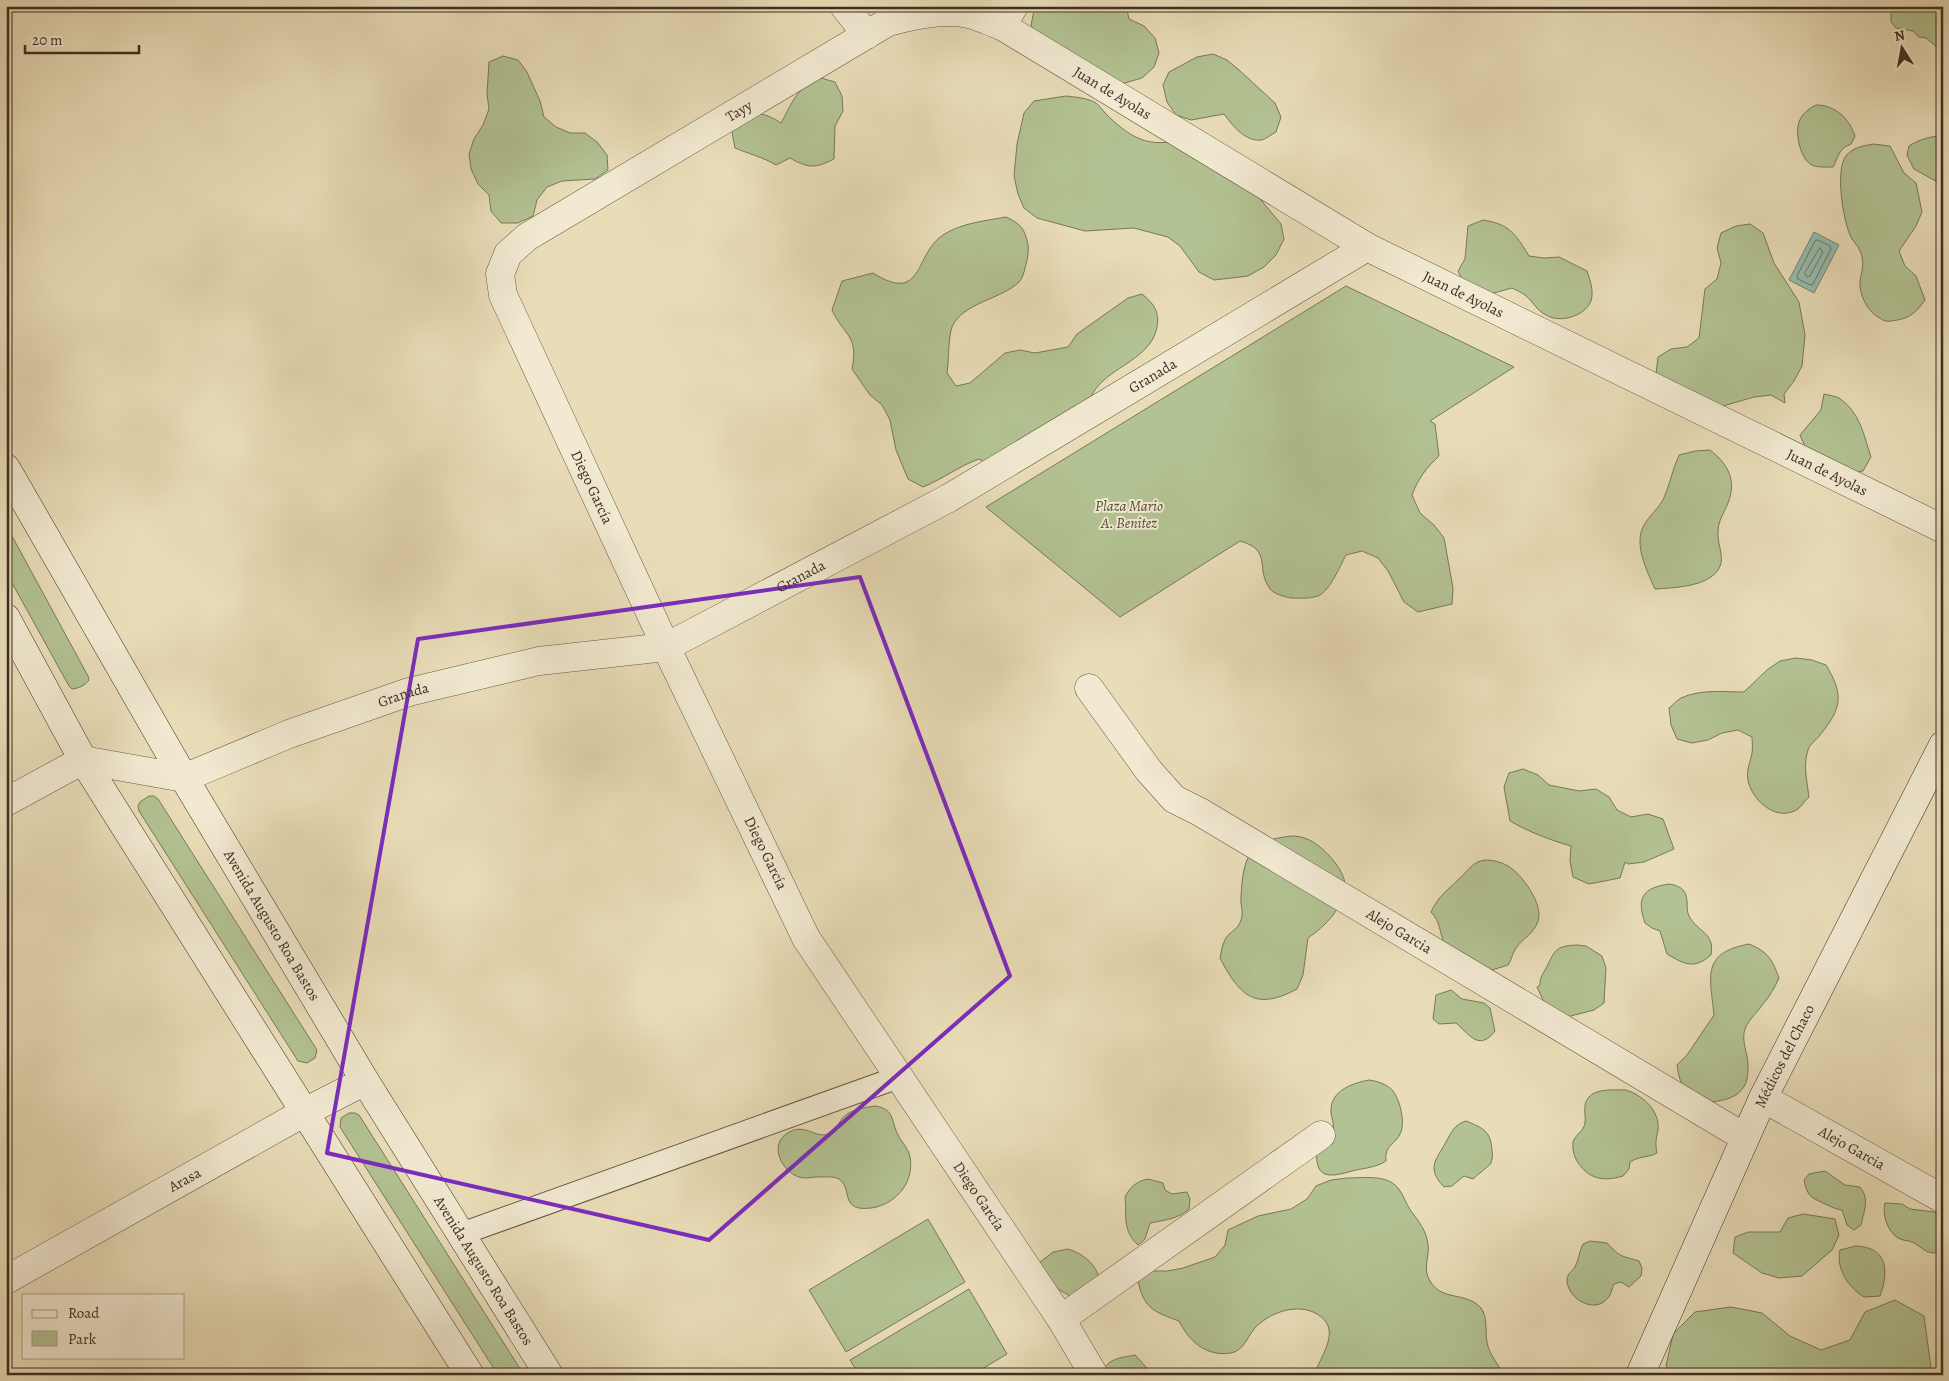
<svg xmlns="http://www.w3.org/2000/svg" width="1949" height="1381" viewBox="0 0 1949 1381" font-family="Alegreya,serif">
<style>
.green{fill:#b3c292;stroke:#78785a}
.water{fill:#97bcae;stroke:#738476}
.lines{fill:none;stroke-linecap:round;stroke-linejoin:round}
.shore{stroke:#6a7668;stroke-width:1}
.service-casing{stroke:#685a47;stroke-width:24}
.minor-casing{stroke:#685a47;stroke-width:29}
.tertiary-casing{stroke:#685a47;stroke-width:29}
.secondary-casing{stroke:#3d2f21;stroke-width:29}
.service{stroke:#f1e9d1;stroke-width:22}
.minor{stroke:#f1e9d1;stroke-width:28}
.tertiary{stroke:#f1e9d1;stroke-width:28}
.secondary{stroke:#f1e9d1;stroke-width:28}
.marked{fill:none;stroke:#7b2cbf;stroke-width:4;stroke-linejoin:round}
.labels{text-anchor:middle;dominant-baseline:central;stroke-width:4;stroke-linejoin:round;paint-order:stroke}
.street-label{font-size:15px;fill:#3d2f21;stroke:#f1e9d1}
.park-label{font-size:15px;font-style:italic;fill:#554c38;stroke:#f1e9d1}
</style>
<rect width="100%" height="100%" fill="#e9ddb8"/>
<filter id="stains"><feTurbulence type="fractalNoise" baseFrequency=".004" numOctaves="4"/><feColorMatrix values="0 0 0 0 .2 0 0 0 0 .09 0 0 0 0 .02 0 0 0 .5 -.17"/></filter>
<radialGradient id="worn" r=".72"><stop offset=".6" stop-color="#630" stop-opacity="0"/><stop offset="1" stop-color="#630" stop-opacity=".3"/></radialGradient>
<g class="green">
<path d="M 1035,6 L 1126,6 L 1129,19 L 1144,26 L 1155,38 L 1159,53 L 1154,67 L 1142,78 L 1125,83 L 1108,82 L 1039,40 L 1031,25 Z"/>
<path d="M 1891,6 L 1943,6 L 1943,52 L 1926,38 L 1919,37 L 1913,31 L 1896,28 L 1891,22 Z"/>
<path d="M 1213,54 L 1227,60 L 1239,70 L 1275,103 L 1281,117 L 1276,132 C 1272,134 1266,139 1262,140 C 1245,142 1233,126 1224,114 L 1191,120 L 1176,115 L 1167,102 L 1163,85 L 1169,72 L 1197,57 Z"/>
<path d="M 503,56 L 518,60 L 527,72 L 540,101 L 544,117 L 556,127 L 570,133 L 585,133 L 597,142 L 607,155 L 608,170 L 595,179 L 562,181 L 547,187 L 537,200 L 533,216 L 518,223 L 501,223 L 491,211 L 489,195 L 478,184 L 471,169 L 469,154 L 474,139 L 483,125 L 489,109 L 487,94 L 489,62 Z"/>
<path d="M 821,78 L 835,82 L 842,96 L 843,111 L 835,126 L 834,159 C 815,169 808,168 790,158 L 776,165 C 763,157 749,154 735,148 L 732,132 L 738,116 C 755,111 766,113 781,123 C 794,100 795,89 821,78 Z"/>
<path d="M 1066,96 C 1075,97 1088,98 1096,103 C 1100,106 1103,111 1107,115 C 1129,136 1145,147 1176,141 L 1253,187 L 1261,200 L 1281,224 L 1284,239 L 1276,255 L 1264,267 L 1248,276 L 1214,280 L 1199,272 L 1180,246 L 1168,237 L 1134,228 L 1085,231 L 1037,218 L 1024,208 L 1018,194 L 1014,176 L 1017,144 L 1024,113 L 1034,101 Z"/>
<path d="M 1816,105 C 1835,105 1849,118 1855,136 L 1851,144 C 1838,149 1839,156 1833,167 C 1826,167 1816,168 1810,164 C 1800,157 1795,133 1799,122 C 1802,114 1808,109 1816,105 Z"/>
<path d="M 1943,135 L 1943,185 L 1914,169 L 1907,155 L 1909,146 C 1920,139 1930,137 1943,135 Z"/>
<path d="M 1873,144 L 1890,146 L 1904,173 L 1916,183 L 1922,212 L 1916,226 L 1899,251 L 1905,266 L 1916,276 L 1925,300 C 1915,314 1909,319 1891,321 C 1885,322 1883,320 1878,317 C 1867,311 1859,294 1860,281 C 1862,270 1865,262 1860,251 C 1858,245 1852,241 1850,235 C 1843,219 1835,170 1846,156 C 1853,147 1863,146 1873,144 Z"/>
<path d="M 1006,217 C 1021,224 1025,229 1028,245 C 1029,253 1027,261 1025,268 C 1024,273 1022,279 1019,282 C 1002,299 962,303 952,327 C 948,337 949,361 947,373 L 956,386 L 970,383 L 1005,353 L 1020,350 L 1035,353 L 1068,347 L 1077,334 L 1128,298 L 1142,294 C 1153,303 1160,311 1157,327 C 1152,354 1123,363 1104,380 C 1096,387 1091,395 1087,405 L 992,467 L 979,459 C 959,466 943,479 923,487 L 908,479 L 896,450 L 890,420 L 882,405 L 870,395 L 852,369 C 859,335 844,336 832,310 L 842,281 L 873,273 C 924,305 914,254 943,235 C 961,223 985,221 1006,217 Z"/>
<path d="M 1483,220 C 1509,224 1515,233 1529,256 L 1544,258 L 1559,257 L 1587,271 C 1590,280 1594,291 1591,301 C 1585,316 1561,323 1548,316 C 1536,311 1534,302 1525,295 C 1521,292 1516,290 1512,288 L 1494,293 L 1478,295 L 1465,286 L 1458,271 L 1465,259 L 1468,226 Z"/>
<path d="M 1750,224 L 1763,233 L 1774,263 L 1799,302 L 1805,335 L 1802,366 L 1794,381 L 1784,394 L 1785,403 L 1771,395 L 1754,397 L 1723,406 L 1656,374 L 1658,357 L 1671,349 L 1687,347 L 1699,338 L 1705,289 L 1717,279 L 1721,263 L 1717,248 L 1721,233 L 1736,226 Z"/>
<path d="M 1346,286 L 1514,367 L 1430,421 L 1435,424 L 1439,456 C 1426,468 1418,479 1412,495 L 1420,513 L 1434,525 L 1444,538 L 1453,588 L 1452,604 L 1418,612 L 1404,602 L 1388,571 L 1378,558 L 1362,551 L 1346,555 C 1340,566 1330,591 1318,596 C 1310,599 1299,598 1291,598 C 1285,597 1274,594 1270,589 C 1255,569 1273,550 1240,541 L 1120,617 L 986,507 Z"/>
<path d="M 1824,394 C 1828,395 1835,396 1839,398 C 1860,412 1864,436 1871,457 L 1863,471 L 1847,474 L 1806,449 L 1800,435 L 1821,410 Z"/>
<path d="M 1710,450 C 1728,464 1737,480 1728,503 C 1724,513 1718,521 1718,532 C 1717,549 1730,563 1711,577 C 1697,587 1671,588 1655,589 C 1647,571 1633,544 1644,525 C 1649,516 1658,509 1663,500 C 1670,485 1672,470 1679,455 L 1695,451 Z"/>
<path d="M 6,525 L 88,676 L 89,680 C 85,685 80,688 72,689 L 69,686 L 6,572 Z"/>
<path d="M 1796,658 L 1812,660 L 1826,665 C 1844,695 1842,708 1820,735 C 1816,740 1809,745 1808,750 C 1803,766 1807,781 1809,797 C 1805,800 1802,806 1798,809 C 1778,822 1755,803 1749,784 C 1745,772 1750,764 1752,753 C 1753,748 1752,742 1752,737 L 1738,730 L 1722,733 L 1708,740 L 1692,743 L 1677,739 L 1671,725 L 1669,708 C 1673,705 1677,700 1681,698 C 1700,689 1724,692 1744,692 L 1767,670 L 1780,661 Z"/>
<path d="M 1523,769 L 1538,775 L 1549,785 L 1579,791 L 1596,789 L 1609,797 L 1617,810 L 1631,817 L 1648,814 L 1663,819 L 1674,849 L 1644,862 L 1628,864 L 1625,862 L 1620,878 L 1589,884 L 1573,877 L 1570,861 L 1571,846 C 1550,840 1529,832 1510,821 L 1504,787 L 1509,773 Z"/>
<path d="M 149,796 L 154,796 L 158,799 L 317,1050 L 315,1058 L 307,1063 L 298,1061 L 139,811 L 138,806 L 140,802 Z"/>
<path d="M 1292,836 C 1297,836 1303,837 1307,839 C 1321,844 1346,870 1345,886 C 1343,909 1325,926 1308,938 L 1303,975 L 1297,989 C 1256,1011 1240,997 1220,958 C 1221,953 1222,945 1225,940 C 1229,930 1239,932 1242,916 C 1243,910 1240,903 1241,897 C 1243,856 1249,840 1292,836 Z"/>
<path d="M 1485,860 C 1493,860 1501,862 1508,866 C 1522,874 1544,905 1538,921 C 1534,934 1523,938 1516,948 C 1512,953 1512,960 1508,965 L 1492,970 C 1480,965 1450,955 1445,944 C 1439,933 1441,922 1431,912 C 1439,895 1447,891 1460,878 C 1469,870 1472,862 1485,860 Z"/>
<path d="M 1669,884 C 1675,885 1679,886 1683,890 C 1690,898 1685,908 1689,916 C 1698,933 1715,932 1711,955 C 1694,970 1684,964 1667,954 L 1660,931 L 1652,928 L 1645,923 C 1636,897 1643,888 1669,884 Z"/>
<path d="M 1749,944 C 1768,952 1772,959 1779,978 C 1775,987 1770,996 1763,1004 C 1757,1013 1749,1019 1745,1029 C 1742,1038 1745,1047 1747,1056 C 1753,1094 1734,1101 1700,1103 C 1684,1092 1680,1085 1677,1065 L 1687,1055 L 1714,1015 C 1710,976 1701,953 1749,944 Z"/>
<path d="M 1577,945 L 1586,946 L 1602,956 L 1606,968 L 1604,1003 L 1594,1010 L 1563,1018 L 1544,1002 L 1537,987 L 1540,985 C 1540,977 1542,976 1545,970 C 1555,952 1553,946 1577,945 Z"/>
<path d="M 1451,990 L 1462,999 L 1484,1003 L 1490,1008 L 1495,1031 C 1479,1052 1469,1034 1456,1023 L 1439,1024 L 1433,1019 L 1436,995 Z"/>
<path d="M 1369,1080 C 1377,1081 1387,1084 1393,1091 C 1400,1100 1405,1121 1401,1132 C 1396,1145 1384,1144 1386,1161 C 1377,1167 1366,1168 1356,1170 C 1334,1176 1314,1183 1317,1150 C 1321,1145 1330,1139 1332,1132 C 1336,1124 1330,1117 1331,1109 C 1332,1090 1353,1083 1369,1080 Z"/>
<path d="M 1626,1090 C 1642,1095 1660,1110 1658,1130 C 1656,1139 1655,1143 1657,1153 C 1648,1158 1639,1156 1630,1162 L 1629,1169 L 1623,1176 C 1603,1182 1588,1179 1577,1161 C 1574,1156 1572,1148 1573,1142 C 1575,1135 1584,1131 1585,1123 C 1586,1114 1582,1104 1589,1097 C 1597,1088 1615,1090 1626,1090 Z"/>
<path d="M 875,1106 C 894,1109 891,1119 897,1133 C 900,1140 906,1146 909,1153 C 917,1179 897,1205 871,1208 C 839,1212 853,1188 839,1179 C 834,1176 823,1177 816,1177 C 813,1177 809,1178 805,1178 C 786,1178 767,1148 786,1134 C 804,1121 814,1139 829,1134 C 836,1131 837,1125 841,1120 C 849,1109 863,1108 875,1106 Z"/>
<path d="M 349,1113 L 355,1113 L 359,1115 L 524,1375 L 498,1375 L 340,1127 L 341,1118 Z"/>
<path d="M 1466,1121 C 1483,1128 1491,1131 1492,1151 C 1493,1154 1492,1160 1491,1163 C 1487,1168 1478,1174 1473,1179 L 1464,1176 L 1452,1186 L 1444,1187 C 1426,1168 1436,1160 1446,1142 C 1452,1131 1454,1125 1466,1121 Z"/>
<path d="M 1825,1171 L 1845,1185 L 1860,1187 C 1870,1199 1864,1211 1861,1225 L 1854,1230 L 1847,1225 L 1842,1210 C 1834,1209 1830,1206 1823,1203 C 1810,1197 1807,1195 1804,1180 L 1809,1174 Z"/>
<path d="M 1347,1178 C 1363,1178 1387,1174 1398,1188 C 1403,1194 1406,1204 1411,1211 C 1419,1222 1426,1230 1428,1244 C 1430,1256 1422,1269 1430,1281 C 1442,1302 1466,1291 1481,1308 C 1488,1317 1485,1331 1487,1342 C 1489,1354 1498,1365 1505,1375 L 1314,1375 C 1321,1355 1343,1329 1317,1314 C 1297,1302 1268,1313 1254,1329 C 1247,1338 1243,1351 1231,1353 C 1206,1357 1189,1341 1179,1321 C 1154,1312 1143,1308 1138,1280 L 1150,1271 L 1167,1271 L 1183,1268 L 1215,1257 L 1225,1245 L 1228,1230 L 1258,1216 L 1291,1209 L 1307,1199 L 1316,1186 L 1331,1180 Z"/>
<path d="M 1148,1179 L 1163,1183 L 1165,1190 L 1172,1194 L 1187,1192 L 1190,1199 L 1189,1209 C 1178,1219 1165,1220 1150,1223 L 1145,1239 L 1138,1245 C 1122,1230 1127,1217 1125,1197 C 1130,1187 1137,1181 1148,1179 Z"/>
<path d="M 1885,1203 L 1902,1204 L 1910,1209 L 1934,1212 L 1943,1217 L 1943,1252 C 1926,1255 1926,1250 1914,1243 C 1909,1240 1903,1241 1898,1238 C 1887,1231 1882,1214 1885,1203 Z"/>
<path d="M 1803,1214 L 1835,1219 L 1839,1235 L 1832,1250 L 1802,1276 L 1779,1278 L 1762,1273 L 1733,1253 L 1735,1237 L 1748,1232 L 1780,1232 L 1788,1218 Z"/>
<path d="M 928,1219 L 965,1282 L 846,1352 L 809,1290 Z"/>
<path d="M 1590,1241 L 1607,1243 C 1621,1258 1620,1255 1639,1261 L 1642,1268 L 1641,1276 L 1629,1287 L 1621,1282 L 1614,1284 C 1612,1288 1611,1295 1608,1298 C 1594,1315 1567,1298 1567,1280 C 1568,1272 1572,1272 1575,1267 C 1579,1260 1579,1251 1583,1244 Z"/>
<path d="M 1856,1246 C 1888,1247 1889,1272 1880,1296 L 1864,1297 C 1848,1287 1836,1269 1840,1250 Z"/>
<path d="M 1068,1249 C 1084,1254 1097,1265 1100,1281 L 1070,1296 C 1055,1288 1044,1280 1040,1262 L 1053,1252 Z"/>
<path d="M 969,1289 L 1007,1354 L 972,1375 L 859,1375 L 850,1360 Z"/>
<path d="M 1895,1300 L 1924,1316 L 1932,1375 L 1670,1375 L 1666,1366 L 1673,1334 L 1695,1312 L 1731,1307 L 1762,1313 L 1790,1336 L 1821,1350 L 1850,1340 L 1865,1312 Z"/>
<path d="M 1135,1355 L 1146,1367 L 1148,1375 L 1102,1375 C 1106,1358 1120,1358 1135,1355 Z"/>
</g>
<path class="water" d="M 1814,232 L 1839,245 L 1814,293 L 1789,280 Z"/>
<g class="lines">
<g class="shore">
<path d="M 1818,240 L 1830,246 L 1831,249 L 1813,284 L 1810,285 L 1798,279 L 1797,276 L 1815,241 Z"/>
<path d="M 1820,248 L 1823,252 L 1810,276 L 1807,277 L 1805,273 Z"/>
</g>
<g class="service-casing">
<path id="service" d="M 461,1234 L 899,1077"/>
</g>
<g class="minor-casing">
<g id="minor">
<path d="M 844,6 L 867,35"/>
<path d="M 1002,26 L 1014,6"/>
<path id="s1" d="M 1089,688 L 1149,771 L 1174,799 L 1200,812 L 1744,1137"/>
<path id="s2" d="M 6,802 L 83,760 L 184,778 L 289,734 L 409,692 L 539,661 L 666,647 L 949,498 L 1367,247"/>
<path id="s3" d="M 6,1280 L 305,1112 L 365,1081"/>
<path d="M 1061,1319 L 1321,1135"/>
<path id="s4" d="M 1094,1375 L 1061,1319 L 806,938 L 666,647 L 503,295 L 500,274 L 508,254 L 527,237 L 888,22 C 914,15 945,8 973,15 C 983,18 993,23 1002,26 L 1367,247 L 1943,529"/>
</g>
</g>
<g class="tertiary-casing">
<g id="tertiary">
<path id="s5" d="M 1763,1098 L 1943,1199"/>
</g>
</g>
<g class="secondary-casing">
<g id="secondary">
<path id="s6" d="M 6,468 L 184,778 L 365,1081 L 549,1375"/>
<path d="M 6,618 L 83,760 L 470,1375"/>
<path id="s7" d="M 1640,1375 L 1763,1098 L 1943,745"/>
</g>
</g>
<use href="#service" class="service"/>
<use href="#minor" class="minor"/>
<use href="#tertiary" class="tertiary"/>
<use href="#secondary" class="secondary"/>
</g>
<path class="marked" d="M 860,577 L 1010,976 L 709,1240 L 327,1153 L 418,639 Z"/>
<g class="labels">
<g class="street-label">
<text stroke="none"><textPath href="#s4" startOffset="1969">Juan de Ayolas</textPath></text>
<text stroke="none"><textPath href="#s4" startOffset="1549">Tayy</textPath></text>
<text stroke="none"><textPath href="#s4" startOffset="2374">Juan de Ayolas</textPath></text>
<text stroke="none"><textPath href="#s2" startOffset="1250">Granada</textPath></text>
<text stroke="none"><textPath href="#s4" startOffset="2779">Juan de Ayolas</textPath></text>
<text transform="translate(592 487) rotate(65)">Diego García</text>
<text stroke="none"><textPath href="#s2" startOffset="845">Granada</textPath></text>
<text stroke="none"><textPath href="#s2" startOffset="425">Granada</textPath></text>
<text transform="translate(766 853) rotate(64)">Diego García</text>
<text stroke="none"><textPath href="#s6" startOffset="529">Avenida Augusto Roa Bastos</textPath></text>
<text stroke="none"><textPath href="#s1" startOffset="401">Alejo Garcia</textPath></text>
<text stroke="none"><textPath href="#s7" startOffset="350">Médicos del Chaco</textPath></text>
<text stroke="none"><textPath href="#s5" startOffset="102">Alejo Garcia</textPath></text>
<text stroke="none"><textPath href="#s3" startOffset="205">Arasa</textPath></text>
<text transform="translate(979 1196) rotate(56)">Diego García</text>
<text stroke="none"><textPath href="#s6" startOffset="934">Avenida Augusto Roa Bastos</textPath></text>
</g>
<g class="park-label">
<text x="1129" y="506">Plaza Mario<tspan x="1129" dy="17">A. Benitez</tspan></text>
</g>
</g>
<rect width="1949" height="1381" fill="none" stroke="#e9ddb8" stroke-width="25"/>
<rect x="8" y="8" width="1934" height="1366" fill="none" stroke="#3d2f21" stroke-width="2.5"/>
<rect x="12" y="12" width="1924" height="1356" fill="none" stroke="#3d2f21"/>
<rect x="22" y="1294" width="162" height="65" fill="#f1e9d1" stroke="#a99f8b"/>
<rect x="32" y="1310" width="25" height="8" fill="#f1e9d1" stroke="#a99f8b"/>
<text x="68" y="1318" font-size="15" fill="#3d2f21">Road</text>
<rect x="32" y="1331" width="25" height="15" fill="#b3c292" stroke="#a99f8b"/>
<text x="68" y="1344" font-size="15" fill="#3d2f21">Park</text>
<g transform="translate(1902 48) rotate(349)" stroke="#f1e9d1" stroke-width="4" paint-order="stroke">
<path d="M0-4L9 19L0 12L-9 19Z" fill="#3d2f21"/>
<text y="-8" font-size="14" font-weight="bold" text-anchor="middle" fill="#3d2f21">N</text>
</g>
<path d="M25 45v8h114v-8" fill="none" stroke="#3d2f21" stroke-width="2.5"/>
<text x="32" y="45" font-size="15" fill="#3d2f21" stroke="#f1e9d1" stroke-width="4" paint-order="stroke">20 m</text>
<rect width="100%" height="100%" filter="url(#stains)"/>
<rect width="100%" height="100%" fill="url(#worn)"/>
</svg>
